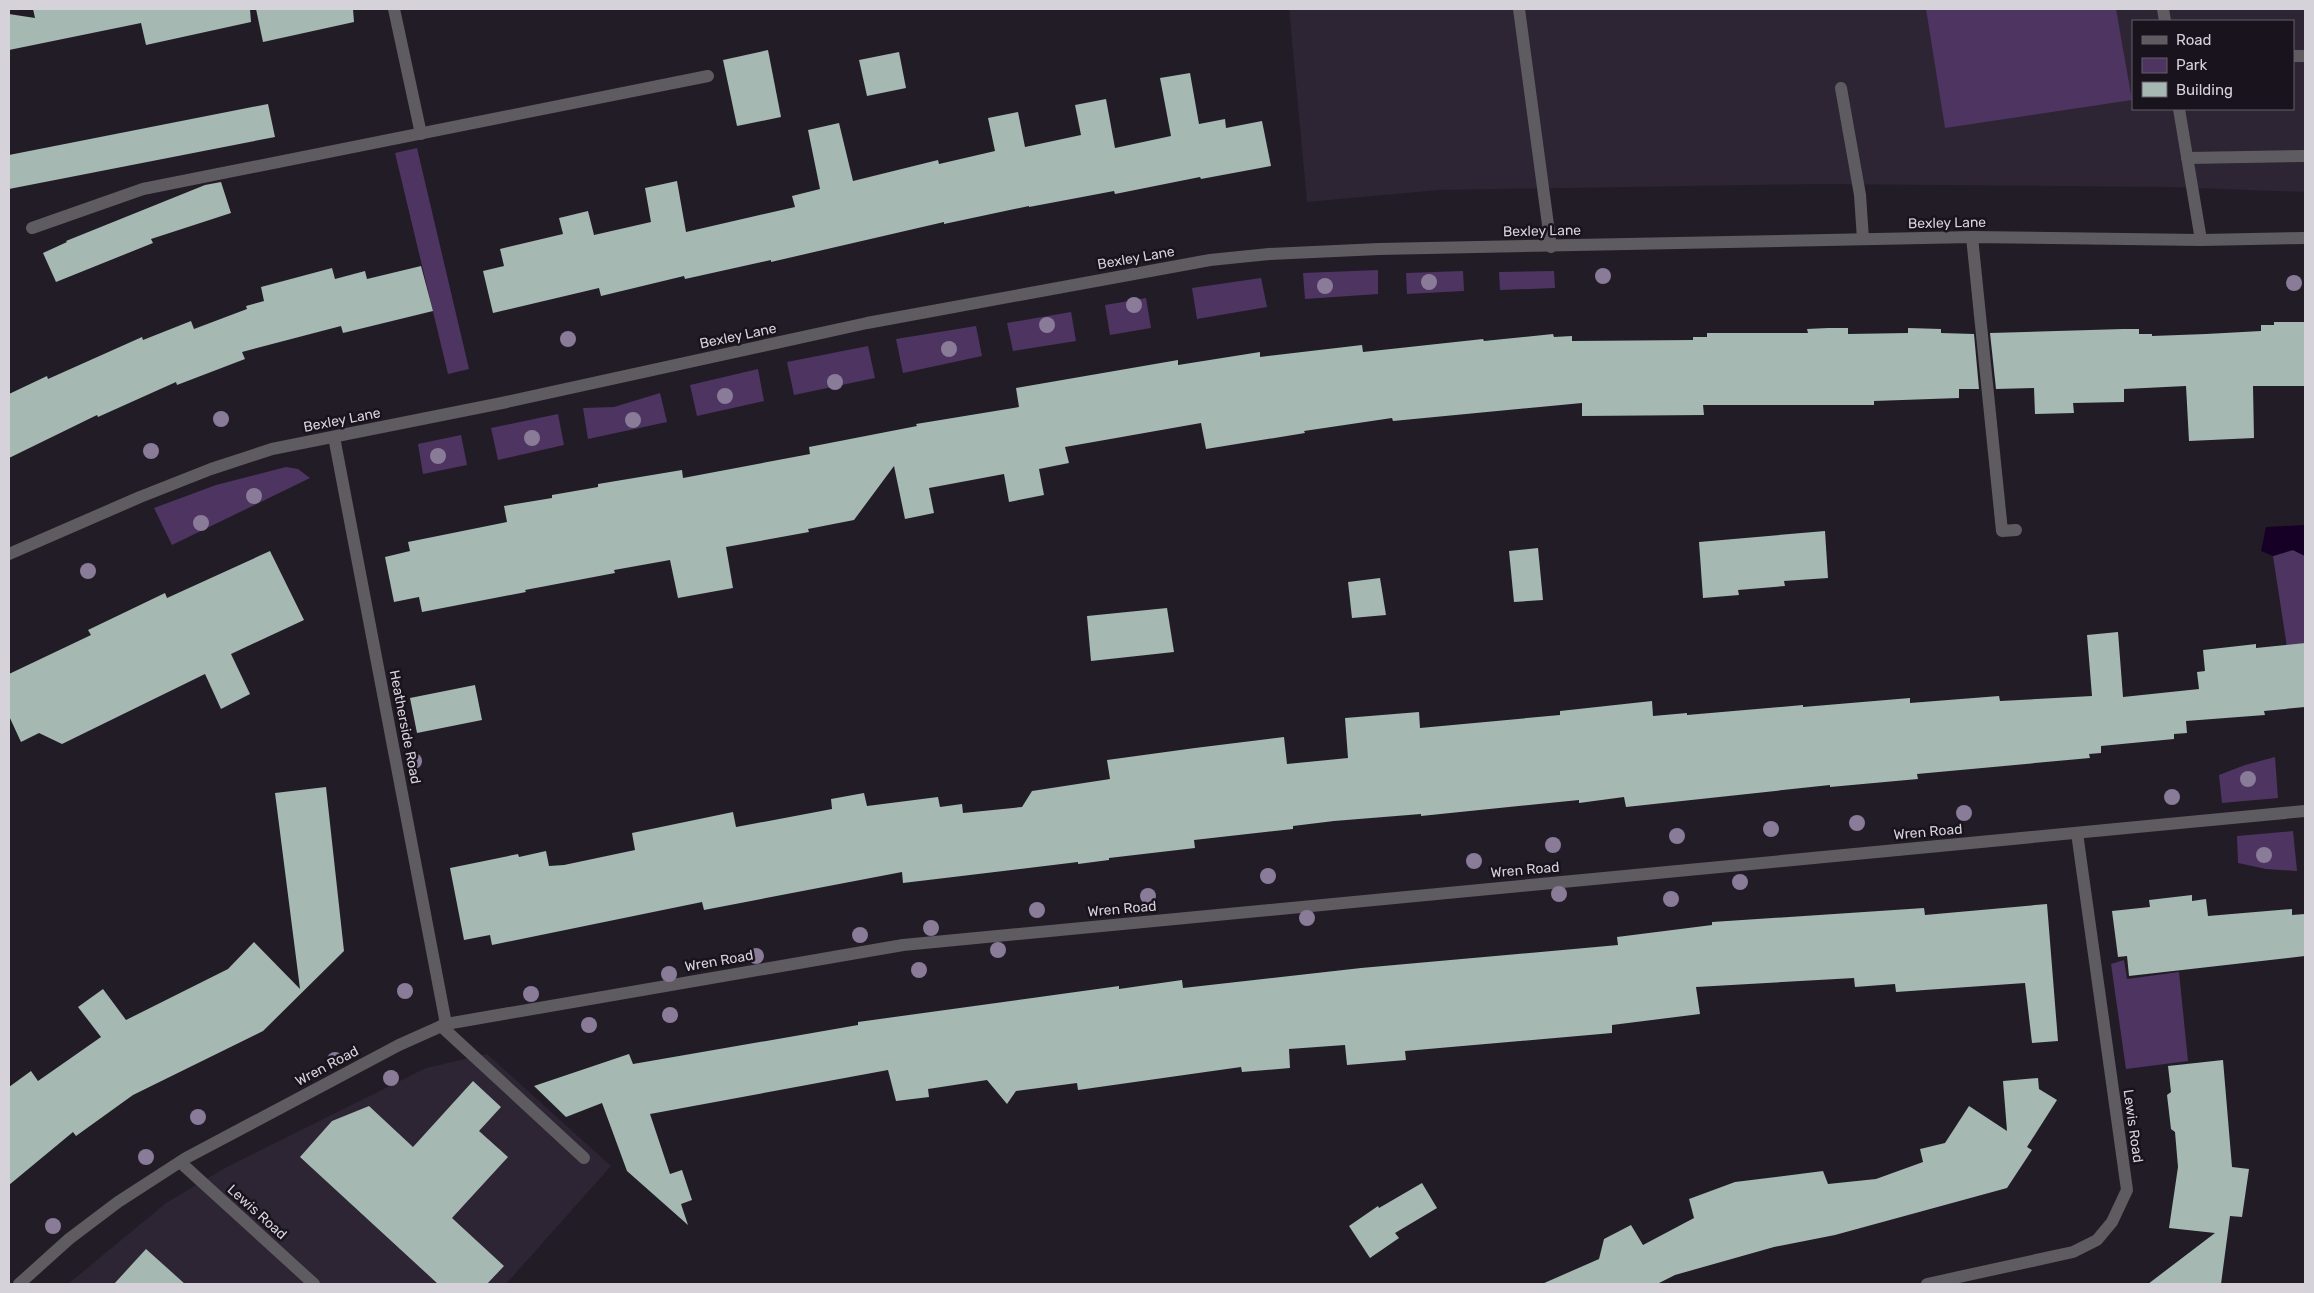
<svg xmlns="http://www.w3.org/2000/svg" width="2314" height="1293" viewBox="0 0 2314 1293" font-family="Rubik,sans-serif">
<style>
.built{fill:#2d2434;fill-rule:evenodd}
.green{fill:#4e3461}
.water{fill:#170026}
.building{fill:#a5b8b2}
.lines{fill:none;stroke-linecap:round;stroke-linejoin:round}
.minor{stroke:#5e5b61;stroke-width:12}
.tree{fill:#8a7b98}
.labels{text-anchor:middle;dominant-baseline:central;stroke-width:5;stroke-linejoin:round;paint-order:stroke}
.street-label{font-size:14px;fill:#d6d2d9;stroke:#19131d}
</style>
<rect width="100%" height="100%" fill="#221c27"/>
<g class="built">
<path d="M 1289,9 L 2305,9 L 2305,192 L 2167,187 L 1818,184 L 1439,190 L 1307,202 ZM 2133,21 L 2293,21 L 2293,109 L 2133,109 Z"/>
<path d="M 487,1054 L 611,1166 L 506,1284 L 68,1284 L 166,1203 L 225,1168 L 426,1068 Z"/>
</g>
<g class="green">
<path d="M 1926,9 L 2116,9 L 2132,100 L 1945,128 Z"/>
<path d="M 417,148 L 469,369 L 448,374 L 395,153 Z"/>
<path d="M 1378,270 L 1378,294 L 1305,299 L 1303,273 Z"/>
<path d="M 1463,271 L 1464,291 L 1407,294 L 1406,273 Z"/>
<path d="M 1554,271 L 1555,288 L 1500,290 L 1499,272 Z"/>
<path d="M 1261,278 L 1267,307 L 1197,319 L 1192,288 Z"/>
<path d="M 1146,298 L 1151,328 L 1110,335 L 1105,305 Z"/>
<path d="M 1071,312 L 1076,341 L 1013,351 L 1007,323 Z"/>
<path d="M 976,326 L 982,356 L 903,373 L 896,339 Z"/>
<path d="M 868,346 L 875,378 L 794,395 L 787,362 Z"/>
<path d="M 758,369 L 764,401 L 697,416 L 690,385 Z"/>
<path d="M 660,393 L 667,422 L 588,439 L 583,408 L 614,407 Z"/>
<path d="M 558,414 L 564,445 L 498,460 L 491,428 Z"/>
<path d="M 461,435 L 467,465 L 423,474 L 418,444 Z"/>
<path d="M 286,467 L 298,469 L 310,478 L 172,545 L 154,508 L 216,485 Z"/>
<path d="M 2293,550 L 2305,556 L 2305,643 L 2300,644 L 2288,654 L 2273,556 Z"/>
<path d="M 2275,757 L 2278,798 L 2222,803 L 2219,775 L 2245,765 Z"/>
<path d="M 2293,831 L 2297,871 L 2266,869 L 2238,863 L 2237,836 Z"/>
<path d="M 2124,960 L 2127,979 L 2179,972 L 2188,1061 L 2126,1069 L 2111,964 Z"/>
</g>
<path class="water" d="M 2305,525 L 2305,556 L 2293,550 L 2273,556 L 2261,551 L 2266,527 Z"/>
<g class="building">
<path d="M 33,9 L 250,9 L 251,22 L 146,45 L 141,23 L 9,50 L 9,14 L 35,18 Z"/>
<path d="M 256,9 L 353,9 L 354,22 L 263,42 Z"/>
<path d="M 768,50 L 781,117 L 737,126 L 723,60 Z"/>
<path d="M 899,52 L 906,88 L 867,96 L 859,60 Z"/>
<path d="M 1190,73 L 1199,124 L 1225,119 L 1226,128 L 1262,121 L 1271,166 L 1201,179 L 1200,177 L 1115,194 L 1114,191 L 1029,207 L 1029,206 L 944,224 L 944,222 L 771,262 L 771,260 L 685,279 L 684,276 L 601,296 L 599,288 L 493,313 L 483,271 L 504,266 L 500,249 L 563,234 L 559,218 L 588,211 L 594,235 L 651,222 L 645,188 L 677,181 L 686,232 L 795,207 L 792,196 L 820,189 L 808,130 L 839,123 L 853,181 L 938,160 L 939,164 L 995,151 L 988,118 L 1018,112 L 1025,147 L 1081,135 L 1075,105 L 1106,99 L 1115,148 L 1171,136 L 1160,78 Z"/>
<path d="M 268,104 L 275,137 L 9,189 L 9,155 Z"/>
<path d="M 221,182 L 231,213 L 151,239 L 153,243 L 56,282 L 43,253 L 67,242 L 66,241 L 205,185 Z"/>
<path d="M 421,266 L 433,311 L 343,333 L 341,326 L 242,352 L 245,359 L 177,385 L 176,382 L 98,417 L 97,415 L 9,458 L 9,394 L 47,376 L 48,379 L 142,337 L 143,340 L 191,321 L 194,329 L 247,309 L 246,306 L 264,301 L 261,287 L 332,268 L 335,279 L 365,271 L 367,279 Z"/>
<path d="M 2274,322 L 2305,322 L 2305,386 L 2253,386 L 2254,438 L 2189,441 L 2186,386 L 2124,389 L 2124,402 L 2073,403 L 2074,413 L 2035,414 L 2034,388 L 1996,389 L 1990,333 L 2123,329 L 2139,329 L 2139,334 L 2152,334 L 2152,336 L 2206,334 L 2261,331 L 2261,325 L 2274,325 Z"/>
<path d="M 1828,328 L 1848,328 L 1848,334 L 1908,333 L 1908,328 L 1941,329 L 1941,333 L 1974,334 L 1979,389 L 1959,389 L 1959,398 L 1874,401 L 1874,405 L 1703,405 L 1704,415 L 1582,416 L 1582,403 L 1393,421 L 1392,418 L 1304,431 L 1305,433 L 1206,449 L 1201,423 L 1065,447 L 1069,463 L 1039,469 L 1044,495 L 1009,502 L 1004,474 L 929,488 L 934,513 L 905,519 L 894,466 L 854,520 L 808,529 L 809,532 L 726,547 L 733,588 L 678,598 L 670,560 L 614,570 L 615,573 L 525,590 L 526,592 L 422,612 L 419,597 L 394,602 L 385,557 L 410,551 L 408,542 L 507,522 L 504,506 L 552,498 L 552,495 L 598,487 L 598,484 L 682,470 L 683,478 L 810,454 L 809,447 L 917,426 L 916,424 L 1019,407 L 1016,388 L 1178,360 L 1178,365 L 1260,352 L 1260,357 L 1362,345 L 1363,352 L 1483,339 L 1484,341 L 1553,334 L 1554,337 L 1572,336 L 1572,341 L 1693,340 L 1693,337 L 1707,337 L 1707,333 L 1808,333 L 1807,329 Z"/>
<path d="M 1825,531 L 1828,578 L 1784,581 L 1785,586 L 1738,590 L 1739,595 L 1703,598 L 1699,542 Z"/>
<path d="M 1538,548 L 1543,600 L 1514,602 L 1509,551 Z"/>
<path d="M 270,551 L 304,620 L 231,654 L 250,694 L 221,709 L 205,674 L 62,744 L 39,733 L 21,742 L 9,716 L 9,674 L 91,635 L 88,630 L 165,593 L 167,598 Z"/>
<path d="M 1380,578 L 1386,615 L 1352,618 L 1348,582 Z"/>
<path d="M 1167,608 L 1174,652 L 1091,661 L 1087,616 Z"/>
<path d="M 2118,632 L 2123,697 L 2199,689 L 2197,672 L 2205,671 L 2203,650 L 2256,644 L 2256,648 L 2305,643 L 2305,707 L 2264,711 L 2265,715 L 2186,721 L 2187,733 L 2174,734 L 2174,739 L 2101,746 L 2101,753 L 2089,754 L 2090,758 L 1917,774 L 1918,779 L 1830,787 L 1830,785 L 1626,807 L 1624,797 L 1579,803 L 1579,800 L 1421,816 L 1421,814 L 1334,821 L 1293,826 L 1293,829 L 1194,840 L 1195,848 L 1109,858 L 1109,860 L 1078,864 L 1078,862 L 903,883 L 902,872 L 704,910 L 702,902 L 492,945 L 490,935 L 464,940 L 450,868 L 518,854 L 519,857 L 546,851 L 549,866 L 564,865 L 635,850 L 632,833 L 733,812 L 736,827 L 832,809 L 831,799 L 864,793 L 867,806 L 938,797 L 940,807 L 962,804 L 963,813 L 1022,807 L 1032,791 L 1110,779 L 1107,760 L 1195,748 L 1284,737 L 1287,764 L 1348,758 L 1345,718 L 1419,712 L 1420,728 L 1560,715 L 1560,711 L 1652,701 L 1653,716 L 1687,713 L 1687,715 L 1803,705 L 1803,707 L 1910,698 L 1910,703 L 1999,696 L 2000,701 L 2092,696 L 2087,635 Z"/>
<path d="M 475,685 L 482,720 L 417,733 L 410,698 Z"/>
<path d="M 326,787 L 344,951 L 263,1031 L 133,1095 L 76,1136 L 73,1132 L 9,1185 L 9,1087 L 31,1071 L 38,1081 L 101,1037 L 78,1007 L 103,989 L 126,1020 L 228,969 L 254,942 L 300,989 L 275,793 Z"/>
<path d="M 2192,895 L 2192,901 L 2206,899 L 2208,916 L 2292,909 L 2292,915 L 2305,914 L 2305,956 L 2129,976 L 2127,956 L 2118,957 L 2112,911 L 2150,907 L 2149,900 Z"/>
<path d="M 2047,904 L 2058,1041 L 2032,1043 L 2025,983 L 1896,992 L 1895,984 L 1855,987 L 1854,978 L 1696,987 L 1700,1014 L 1612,1025 L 1612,1033 L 1405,1051 L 1406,1060 L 1347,1065 L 1345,1045 L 1289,1049 L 1290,1068 L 1242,1072 L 1241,1067 L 1078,1090 L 1077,1083 L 1016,1091 L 1007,1104 L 987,1080 L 928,1089 L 929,1097 L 896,1101 L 888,1070 L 650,1114 L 670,1174 L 682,1170 L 692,1200 L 681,1204 L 688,1225 L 627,1171 L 602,1103 L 566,1117 L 534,1086 L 629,1054 L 633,1064 L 858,1025 L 858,1022 L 1119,986 L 1119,989 L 1182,980 L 1183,988 L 1361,968 L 1618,945 L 1617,937 L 1712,925 L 1712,922 L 1924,908 L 1925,915 Z"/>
<path d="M 2223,1060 L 2232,1167 L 2249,1169 L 2242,1217 L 2230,1216 L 2221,1284 L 2148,1284 L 2215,1233 L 2169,1228 L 2178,1167 L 2175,1132 L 2171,1129 L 2167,1095 L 2171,1092 L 2168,1066 Z"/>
<path d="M 2038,1078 L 2039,1089 L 2057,1100 L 2027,1147 L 2032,1150 L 2007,1188 L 1835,1235 L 1774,1247 L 1675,1275 L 1657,1284 L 1542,1284 L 1599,1259 L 1604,1239 L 1631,1225 L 1643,1245 L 1694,1218 L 1689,1199 L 1735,1182 L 1823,1171 L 1828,1184 L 1876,1179 L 1923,1162 L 1920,1149 L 1945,1143 L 1969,1106 L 2007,1131 L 2003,1081 Z"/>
<path d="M 473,1081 L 501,1107 L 479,1131 L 508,1157 L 452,1218 L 504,1266 L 487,1284 L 438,1284 L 300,1157 L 332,1121 L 369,1106 L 413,1147 Z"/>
<path d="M 1422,1183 L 1437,1208 L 1395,1233 L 1399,1238 L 1370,1258 L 1349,1226 L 1378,1206 L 1379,1208 Z"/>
<path d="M 146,1249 L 185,1284 L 114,1284 Z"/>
</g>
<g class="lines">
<g class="minor">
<path d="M 394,9 L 421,134"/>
<path d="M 1519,9 L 1551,247"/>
<path d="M 2163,9 L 2165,21"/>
<path d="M 2293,56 L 2305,56"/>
<path d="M 1841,88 L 1860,195 L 1863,239"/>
<path d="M 2179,109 L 2201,240"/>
<path d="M 2187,158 L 2305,156"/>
<path d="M 32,228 L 143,189 L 708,76"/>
<path d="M 1972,237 L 2002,531 L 2016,530"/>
<path d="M 334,437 L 446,1024"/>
<path d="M 9,554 L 140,497 L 211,469 L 272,449 L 502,403 L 867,323 L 1210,260 L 1269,254 L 1379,249 L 1972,237 L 2201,240 L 2305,238"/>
<path d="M 441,1026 L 584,1158"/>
<path d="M 180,1162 L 314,1284"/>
<path d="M 19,1284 L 69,1239 L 118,1202 L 186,1158 L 399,1045 L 446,1024 L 903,945 L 2305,811"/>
<path d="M 1927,1284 L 2073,1252 L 2097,1240 L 2112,1222 L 2127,1190 L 2077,833"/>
</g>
</g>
<g class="tree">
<circle cx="1603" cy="276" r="8"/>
<circle cx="1429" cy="282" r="8"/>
<circle cx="2294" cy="283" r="8"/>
<circle cx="1325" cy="286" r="8"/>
<circle cx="1134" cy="305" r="8"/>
<circle cx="1047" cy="325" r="8"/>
<circle cx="568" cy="339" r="8"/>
<circle cx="949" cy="349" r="8"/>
<circle cx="835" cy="382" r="8"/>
<circle cx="725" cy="396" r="8"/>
<circle cx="221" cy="419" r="8"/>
<circle cx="633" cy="420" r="8"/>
<circle cx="532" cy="438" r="8"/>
<circle cx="151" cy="451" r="8"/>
<circle cx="438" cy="456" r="8"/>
<circle cx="254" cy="496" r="8"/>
<circle cx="201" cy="523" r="8"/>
<circle cx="88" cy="571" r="8"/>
<circle cx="414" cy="761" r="8"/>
<circle cx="2248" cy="779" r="8"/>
<circle cx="2172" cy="797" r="8"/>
<circle cx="1964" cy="813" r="8"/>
<circle cx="1857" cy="823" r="8"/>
<circle cx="1771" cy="829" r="8"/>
<circle cx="1677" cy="836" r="8"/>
<circle cx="1553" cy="845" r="8"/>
<circle cx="2264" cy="855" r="8"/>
<circle cx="1474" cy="861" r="8"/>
<circle cx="1268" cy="876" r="8"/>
<circle cx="1740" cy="882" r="8"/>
<circle cx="1559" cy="894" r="8"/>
<circle cx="1148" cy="896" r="8"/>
<circle cx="1671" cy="899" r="8"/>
<circle cx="1037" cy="910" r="8"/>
<circle cx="1307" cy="918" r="8"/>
<circle cx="931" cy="928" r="8"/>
<circle cx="860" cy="935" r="8"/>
<circle cx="998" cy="950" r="8"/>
<circle cx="756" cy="956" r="8"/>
<circle cx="919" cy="970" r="8"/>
<circle cx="669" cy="974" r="8"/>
<circle cx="405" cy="991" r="8"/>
<circle cx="531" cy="994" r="8"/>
<circle cx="670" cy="1015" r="8"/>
<circle cx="589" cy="1025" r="8"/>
<circle cx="335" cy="1060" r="8"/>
<circle cx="391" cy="1078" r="8"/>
<circle cx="198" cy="1117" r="8"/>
<circle cx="146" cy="1157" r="8"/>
<circle cx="53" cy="1226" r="8"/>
</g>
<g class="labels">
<g class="street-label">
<text transform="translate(1947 223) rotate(-1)">Bexley Lane</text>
<text transform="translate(1542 231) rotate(-1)">Bexley Lane</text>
<text transform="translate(1136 258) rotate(-10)">Bexley Lane</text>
<text transform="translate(738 336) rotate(-12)">Bexley Lane</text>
<text transform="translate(342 420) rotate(-11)">Bexley Lane</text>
<text transform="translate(405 727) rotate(79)">Heatherside Road</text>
<text transform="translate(1928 832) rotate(-5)">Wren Road</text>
<text transform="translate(1525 870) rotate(-5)">Wren Road</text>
<text transform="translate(1122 909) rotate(-5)">Wren Road</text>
<text transform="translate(719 961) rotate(-10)">Wren Road</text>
<text transform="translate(327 1066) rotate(-28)">Wren Road</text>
<text transform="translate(2133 1126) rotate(82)">Lewis Road</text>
<text transform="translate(257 1212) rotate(42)">Lewis Road</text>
</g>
</g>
<rect width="2314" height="1293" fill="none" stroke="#d6d2d9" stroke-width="20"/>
<rect x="2132" y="20" width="162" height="90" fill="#19131d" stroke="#655f68"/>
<rect x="2142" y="36" width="25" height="8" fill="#5e5b61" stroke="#655f68"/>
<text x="2176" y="45" font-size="15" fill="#d6d2d9">Road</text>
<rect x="2142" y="58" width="25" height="15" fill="#4e3461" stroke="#655f68"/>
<text x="2176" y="70" font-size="15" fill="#d6d2d9">Park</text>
<rect x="2142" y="82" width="25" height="15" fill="#a5b8b2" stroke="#655f68"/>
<text x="2176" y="95" font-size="15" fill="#d6d2d9">Building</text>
</svg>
